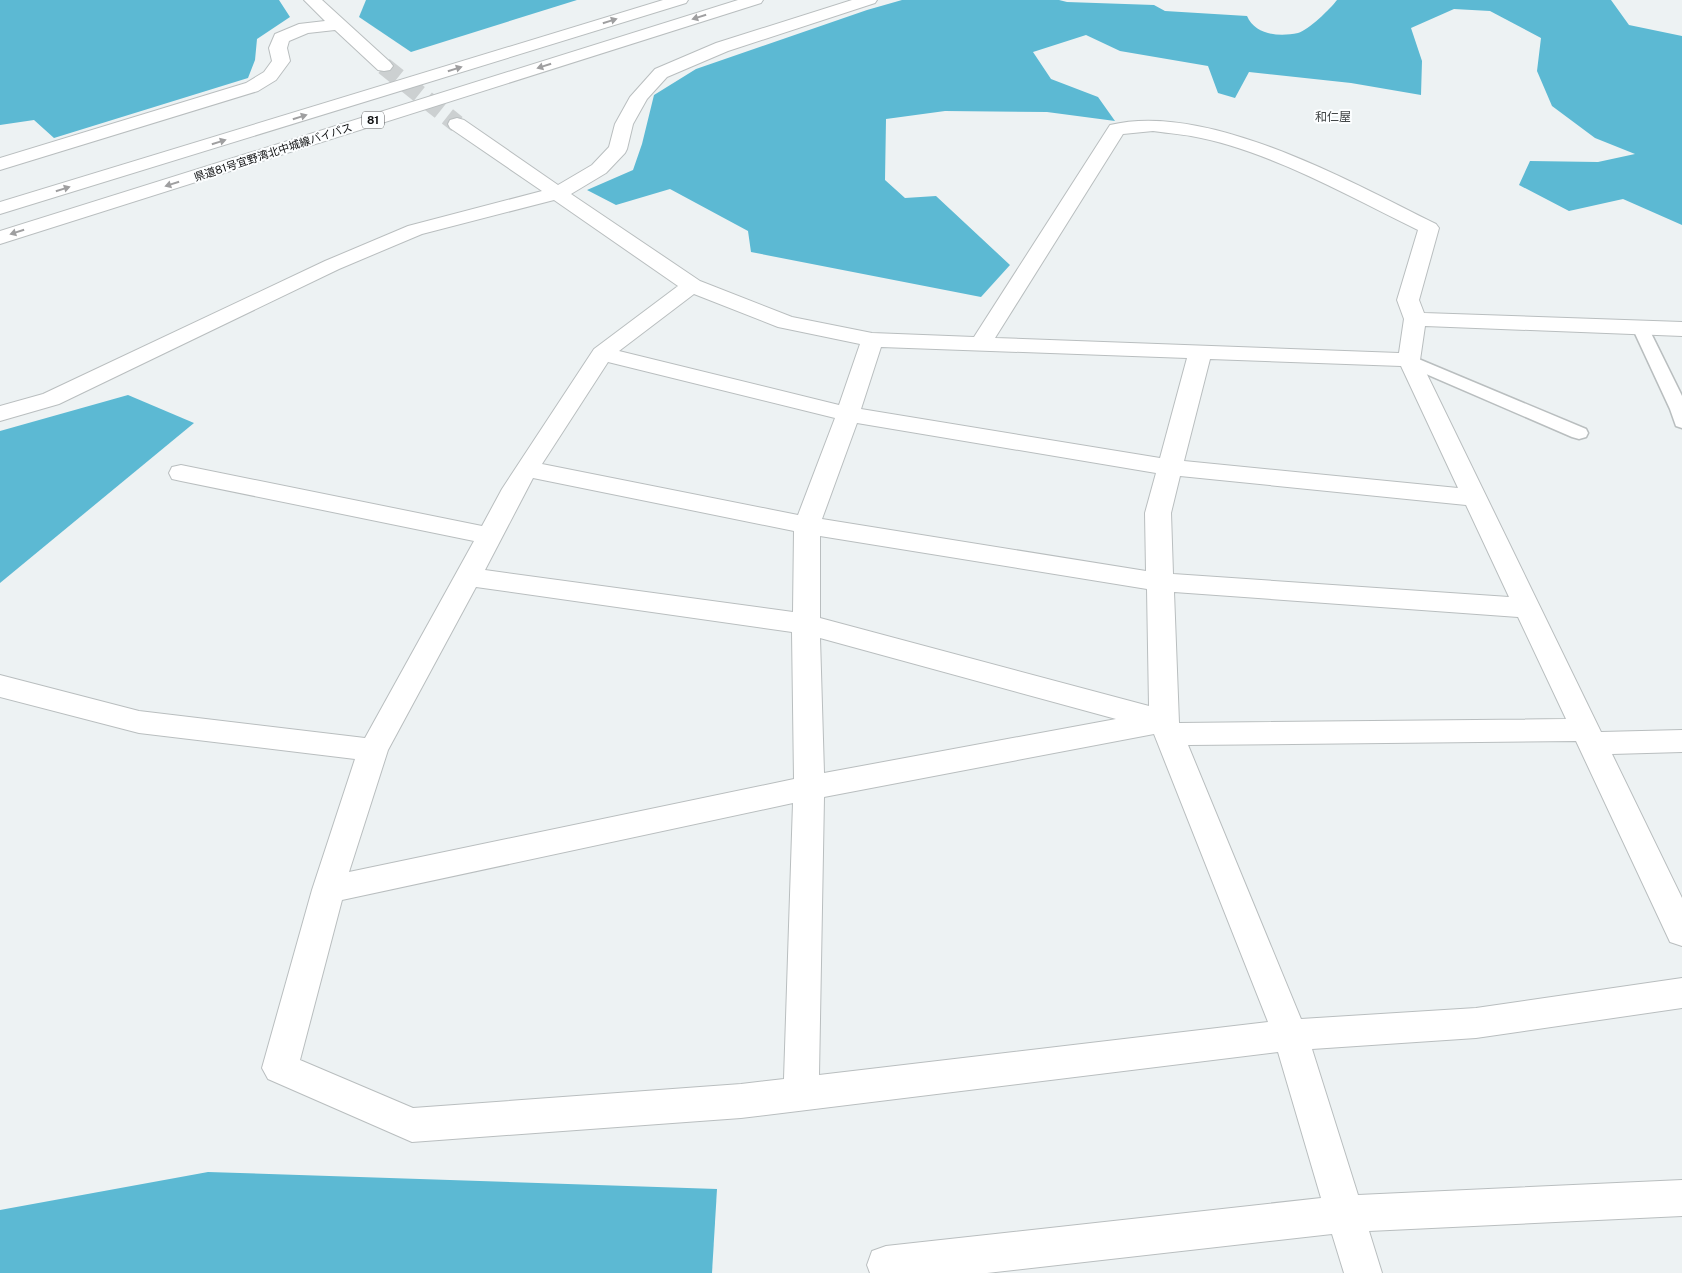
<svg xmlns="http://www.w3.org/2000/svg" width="1682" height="1273" viewBox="0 0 1682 1273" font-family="'Public Sans','Noto Sans JP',sans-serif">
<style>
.forest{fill:#5cb9d3}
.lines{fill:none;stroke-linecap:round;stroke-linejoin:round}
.street-tunnel{stroke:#ccd0d1;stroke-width:18;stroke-dasharray:18 9;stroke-linecap:butt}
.lane-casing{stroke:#b9bebf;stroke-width:3}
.street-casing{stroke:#b9bebf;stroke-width:2}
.primary-casing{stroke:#b9bebf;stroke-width:2}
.lane{fill:#fff;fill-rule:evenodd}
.street{fill:#fff;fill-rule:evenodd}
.primary{fill:#fff;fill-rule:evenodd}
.oneway{fill:#9f9fa0}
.labels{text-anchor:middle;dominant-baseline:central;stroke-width:4;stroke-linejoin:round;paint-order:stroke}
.shield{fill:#fcfeff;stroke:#565758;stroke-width:1}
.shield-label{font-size:11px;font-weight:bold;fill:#0f1011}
.far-street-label{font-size:11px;fill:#0f1011;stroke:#fcfeff}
.far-quarter-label{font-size:12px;fill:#424647;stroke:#fcfeff}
</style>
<rect width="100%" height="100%" fill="#edf2f3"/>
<g class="forest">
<path d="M 0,0 L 279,0 L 290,17 L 257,39 L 255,60 L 248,78 L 54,138 L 34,120 L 0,125 Z"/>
<path d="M 366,0 L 577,0 L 411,52 L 359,17 Z"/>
<path d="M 902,0 L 1059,0 L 1067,2 L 1154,5 L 1165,11 L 1247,16 C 1255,35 1279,37 1298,33 C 1309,30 1330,9 1337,0 L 1611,0 L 1629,25 L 1682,36 L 1682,225 L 1623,199 L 1569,211 L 1519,185 L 1530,161 L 1598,162 L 1635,154 L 1595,138 L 1552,106 L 1537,71 L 1541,38 L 1490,11 L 1454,9 L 1411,28 L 1422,61 L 1421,95 L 1351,83 L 1249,72 L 1235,98 L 1218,93 L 1208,66 L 1120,51 L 1086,35 L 1033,52 L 1051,79 L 1098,97 L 1115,121 L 1047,112 L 945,111 L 886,119 L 885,180 L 905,198 L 936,196 L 1010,265 L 981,297 L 751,252 L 748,231 L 670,189 L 616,205 L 587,190 L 633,170 L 642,144 L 654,95 L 696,69 L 867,10 Z"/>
<path d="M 128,395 L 194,423 L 0,583 L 0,431 Z"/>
<path d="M 208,1172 L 717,1189 L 712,1273 L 0,1273 L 0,1210 Z"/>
</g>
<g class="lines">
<path class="street-tunnel" d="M 384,66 L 457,124"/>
<g class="lane-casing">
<g id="lane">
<path d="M 1640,322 L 1646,323 L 1648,327 L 1682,396 L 1682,428 L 1676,426 L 1670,409 L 1632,327 L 1634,323 Z"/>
<path d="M 1409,355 L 1586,429 L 1588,433 L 1586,437 L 1579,439 L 1572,437 L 1403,364 L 1400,360 L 1403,356 Z"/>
</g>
</g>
<g class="street-casing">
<g id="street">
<path d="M 304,0 L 322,0 L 390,62 L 393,66 L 390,70 L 384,71 L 378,70 L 335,30 L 308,33 L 289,41 L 287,48 L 290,61 L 276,80 L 258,91 L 0,170 L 0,158 L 246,83 L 264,72 L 272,61 L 269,48 L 275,34 L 299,24 L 325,21 Z"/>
<path d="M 852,0 L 877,0 L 875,3 L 728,51 L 667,77 L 647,99 L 633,124 L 627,149 L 625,153 L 606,173 L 571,194 L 700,281 L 792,317 L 872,333 L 974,337 L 1110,125 C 1207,101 1351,182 1436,224 L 1439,228 L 1419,300 L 1424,313 L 1682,322 L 1682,336 L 1425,326 L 1420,360 L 1601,732 L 1682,730 L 1682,752 L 1612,754 L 1682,898 L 1682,946 L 1670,942 L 1576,741 L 1188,745 L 1301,1019 L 1476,1008 L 1682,978 L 1682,1008 L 1476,1038 L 1312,1049 L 1358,1195 L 1682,1180 L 1682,1216 L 1369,1231 L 1382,1273 L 1344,1273 L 1332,1234 L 987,1273 L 870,1273 L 867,1265 L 872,1251 L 886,1246 L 1321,1198 L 1278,1052 L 741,1118 L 412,1142 L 268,1079 L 262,1068 L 312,890 L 355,759 L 139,733 L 0,697 L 0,675 L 139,711 L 365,738 L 474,541 L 181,481 L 172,479 L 169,473 L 172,467 L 181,465 L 482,526 L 502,489 L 594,349 L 678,286 L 554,200 L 422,234 L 339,269 L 59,404 L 0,421 L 0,406 L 43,394 L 325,261 L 408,226 L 542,191 L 450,128 L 448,124 L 450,120 L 457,118 L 464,120 L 558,185 L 592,165 L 609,147 L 615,124 L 630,97 L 655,69 L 716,43 ZM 1153,131 C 1166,133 1179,134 1191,136 C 1266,149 1350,197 1418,230 L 1397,300 L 1404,319 L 1399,353 L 995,338 L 1123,134 ZM 694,294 L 778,327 L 860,344 L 839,405 L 619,351 ZM 881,347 L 1187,358 L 1160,458 L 861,409 ZM 1210,359 L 1401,366 L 1458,488 L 1184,461 ZM 608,362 L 835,418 L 798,515 L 542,464 ZM 857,423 L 1156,473 L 1145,513 L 1146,571 L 822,519 ZM 1180,476 L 1466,505 L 1509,597 L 1173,574 L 1171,513 ZM 533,478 L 794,531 L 793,612 L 485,570 ZM 820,536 L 1147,589 L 1149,706 L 820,618 ZM 476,587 L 792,632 L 794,779 L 349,872 L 388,750 ZM 1174,592 L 1518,617 L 1566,719 L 1179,723 ZM 820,638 L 1116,719 L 824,773 ZM 1154,734 L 1268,1022 L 819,1075 L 824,797 ZM 793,803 L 784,1079 L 741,1084 L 413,1108 L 300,1060 L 342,900 Z"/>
</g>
</g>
<g class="primary-casing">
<g id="primary">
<path d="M 663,0 L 688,0 L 686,3 L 0,214 L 0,202 Z"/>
<path d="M 738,0 L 763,0 L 761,3 L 0,244 L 0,231 Z"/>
</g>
</g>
<use href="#lane" class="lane"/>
<use href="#street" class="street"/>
<use href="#primary" class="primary"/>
</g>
<defs><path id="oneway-solid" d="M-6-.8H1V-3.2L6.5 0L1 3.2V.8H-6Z" transform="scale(1.25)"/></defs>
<g class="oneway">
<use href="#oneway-solid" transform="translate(699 17) rotate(163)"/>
<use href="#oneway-solid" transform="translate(610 21) rotate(-17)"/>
<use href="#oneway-solid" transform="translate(544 66) rotate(162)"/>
<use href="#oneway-solid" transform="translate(455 69) rotate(-17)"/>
<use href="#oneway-solid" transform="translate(300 117) rotate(-17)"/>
<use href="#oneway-solid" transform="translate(219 142) rotate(-17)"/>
<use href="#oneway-solid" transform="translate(172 184) rotate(162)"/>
<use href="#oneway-solid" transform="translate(63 189) rotate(-17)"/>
<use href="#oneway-solid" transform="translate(17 232) rotate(162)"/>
</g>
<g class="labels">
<rect class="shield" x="362" y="111.5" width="22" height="17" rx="4"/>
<g class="shield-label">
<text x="373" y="120">81</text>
</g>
<g class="far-street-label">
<text transform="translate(273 152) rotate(-18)">県道81号宜野湾北中城線バイパス</text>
</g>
<g class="far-quarter-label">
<text x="1333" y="117">和仁屋</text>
</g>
</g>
</svg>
